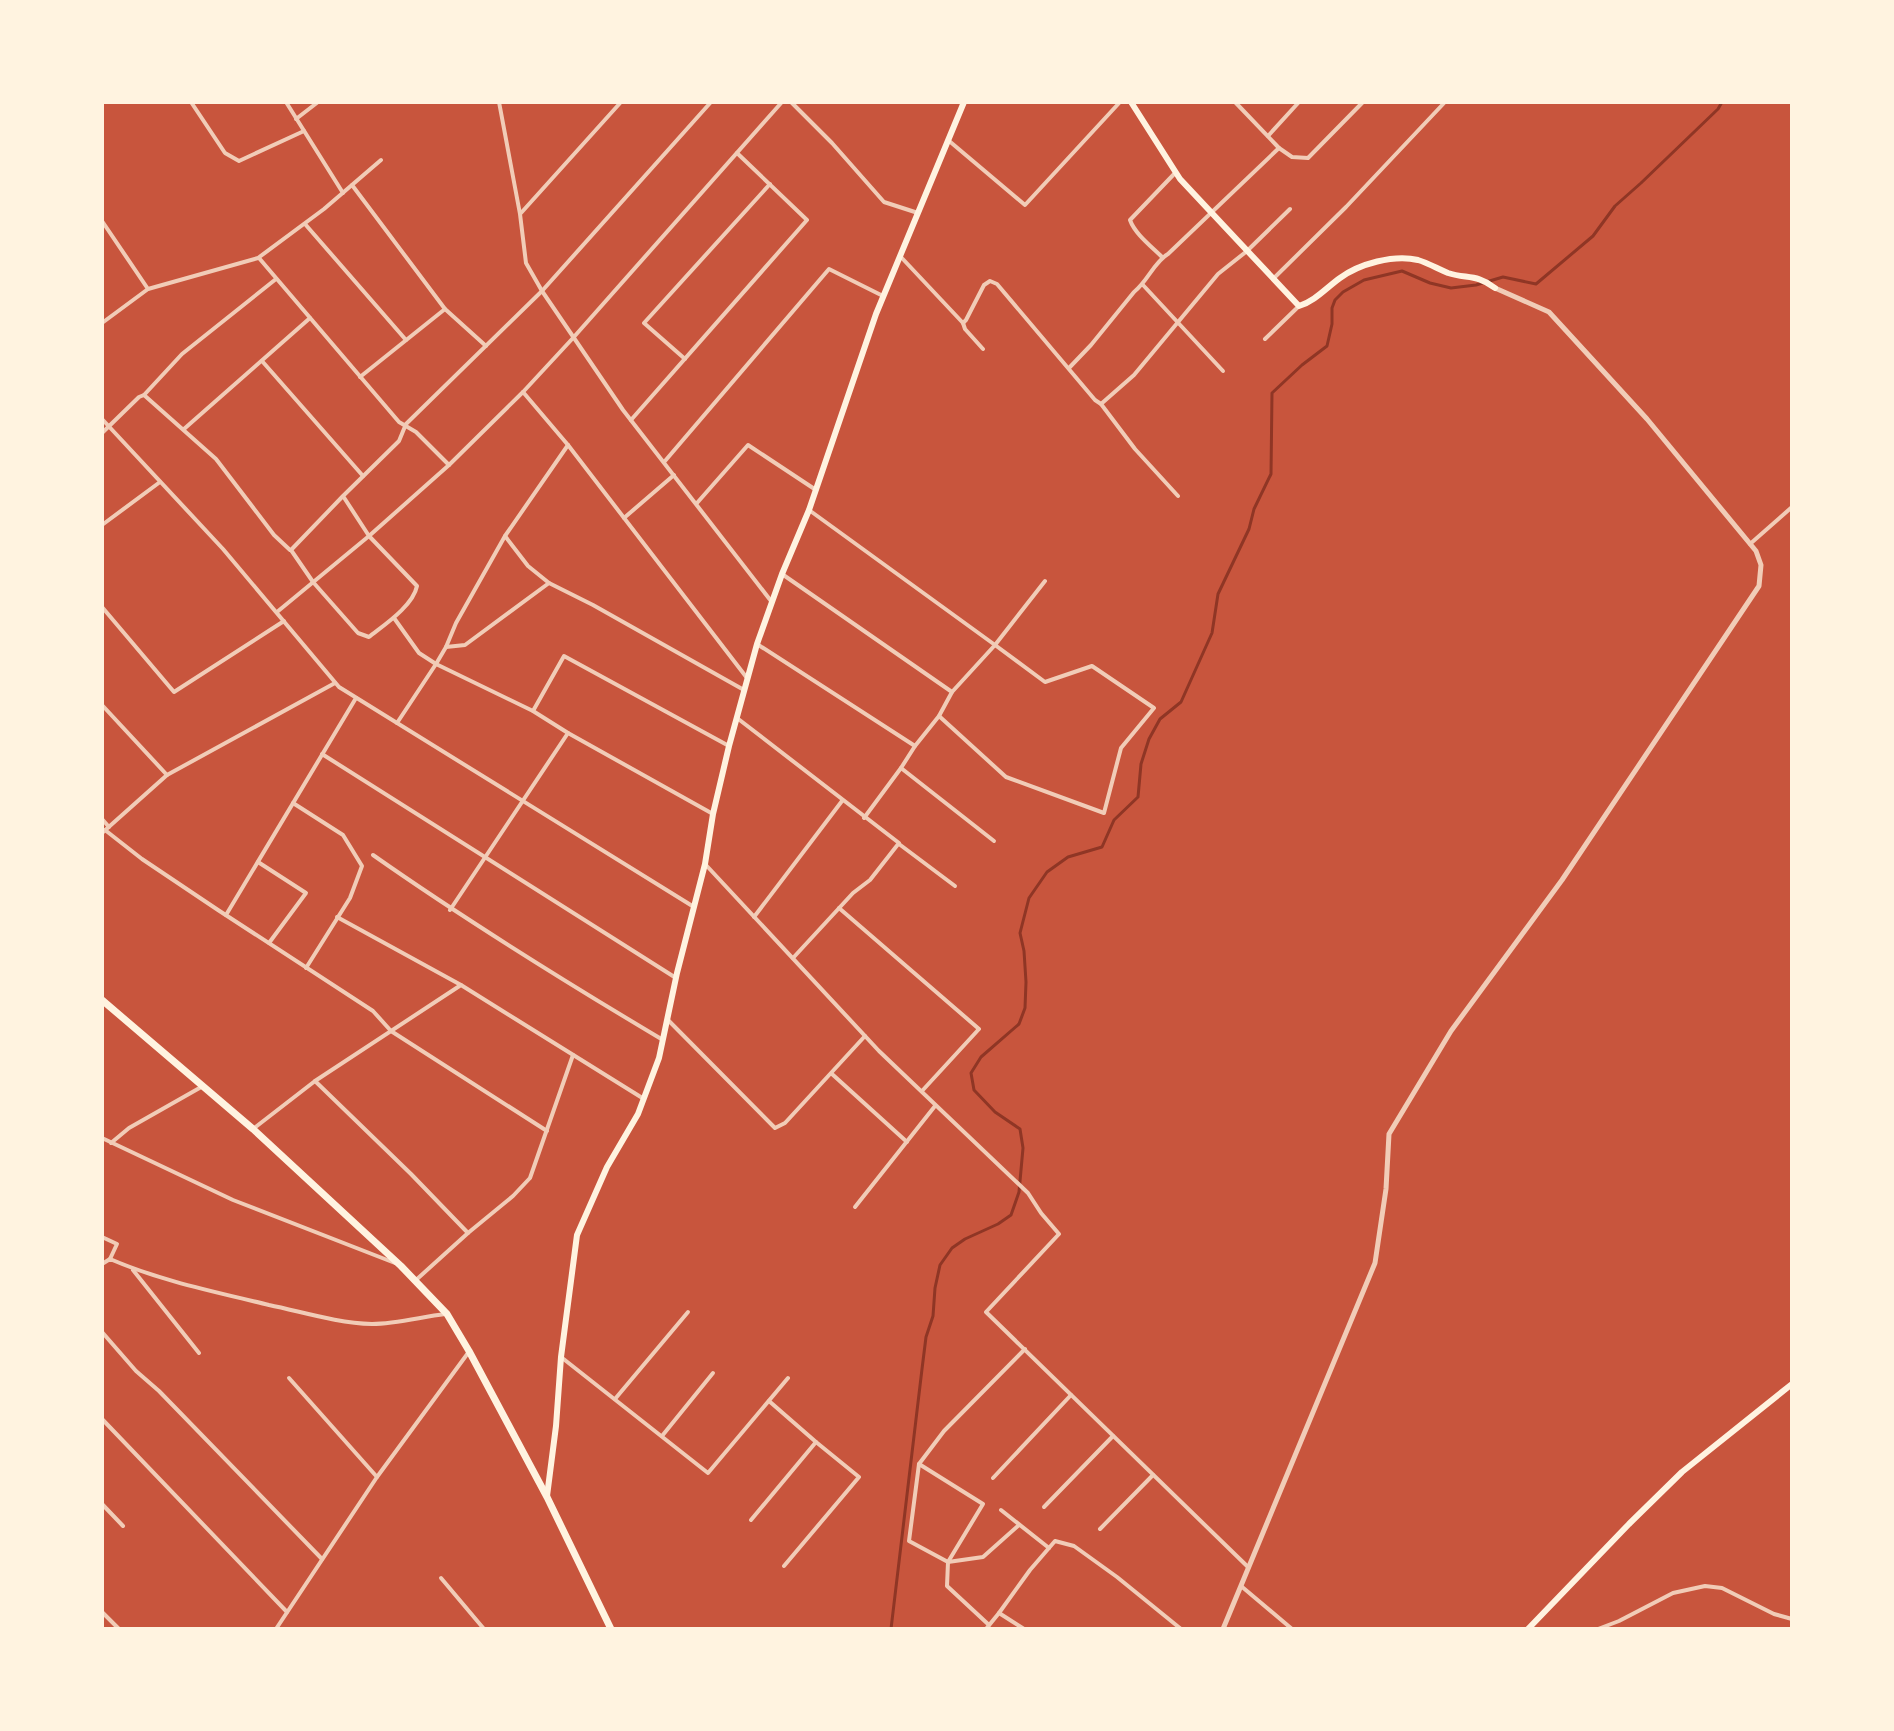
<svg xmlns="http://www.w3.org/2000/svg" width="1894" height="1731" viewBox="0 0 1894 1731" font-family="'Golos Text',sans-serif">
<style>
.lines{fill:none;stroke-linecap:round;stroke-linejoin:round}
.stream{stroke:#8f3625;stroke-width:3}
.minor{stroke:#f1ccb7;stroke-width:4}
.tertiary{stroke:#f1ccb7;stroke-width:5}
.secondary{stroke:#fff3e0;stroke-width:6}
.primary{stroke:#fff3e0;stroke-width:7}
</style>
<rect width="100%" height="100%" fill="#c8553d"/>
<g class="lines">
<path class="stream" d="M 891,1629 L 922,1369 L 926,1337 L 933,1316 L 935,1288 L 940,1265 L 952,1248 L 965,1239 L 998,1224 L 1011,1215 L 1019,1192 L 1023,1148 L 1020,1129 L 995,1112 L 974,1090 L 971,1073 L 981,1057 L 1019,1024 L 1025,1008 L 1026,982 L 1024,951 L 1020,933 L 1029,898 L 1047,872 L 1068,857 L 1102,847 L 1114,820 L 1138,797 L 1141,764 L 1149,739 L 1160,719 L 1181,702 L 1212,633 L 1218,594 L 1249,529 L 1254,509 L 1271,474 L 1272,393 L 1302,365 L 1327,346 L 1332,324 L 1332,308 L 1335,300 L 1343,292 L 1364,280 L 1402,271 L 1430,283 L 1451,288 L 1476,285 L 1503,277 L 1536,284 L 1593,236 L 1615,206 L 1641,183 L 1718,109 L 1722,102"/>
<g class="minor">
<path d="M 191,102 L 225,153 L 239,161 L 304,131"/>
<path d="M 286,102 L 343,193"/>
<path d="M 499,102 L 520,214 L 526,263 L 542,291 L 623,410 L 771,601"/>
<path d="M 791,102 L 832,143 L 884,202 L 918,213"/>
<path d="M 1235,102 L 1279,148 L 1292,157 L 1308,158 L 1363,102"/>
<path d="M 296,119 L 318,102"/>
<path d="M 1268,136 L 1299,102"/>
<path d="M 948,140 L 1025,205 L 1120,102"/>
<path d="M 352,185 L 445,309 L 486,346"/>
<path d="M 521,213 L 621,102"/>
<path d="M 102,221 L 148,289 L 258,258 L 324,209 L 381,160"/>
<path d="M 305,224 L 406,340"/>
<path d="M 900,256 L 963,323 L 965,329 L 983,349"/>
<path d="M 1162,257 C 1151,246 1135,234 1130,220 L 1176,172"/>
<path d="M 259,258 L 399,422 L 416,432 L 449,465"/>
<path d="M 1274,278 L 1346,207 L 1445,102"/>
<path d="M 1143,285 L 1223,371"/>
<path d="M 102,323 L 148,289"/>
<path d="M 963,323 L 966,320 L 984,285 L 990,281 L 997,284 L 1095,400 L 1101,404 L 1135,449 L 1178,496"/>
<path d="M 1265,339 L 1299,306"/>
<path d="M 685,359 L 644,323 L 770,184"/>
<path d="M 262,361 L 363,476"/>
<path d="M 1069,368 L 1091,345 L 1134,292 C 1148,281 1154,262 1168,254 L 1279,148"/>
<path d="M 360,377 L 445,309"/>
<path d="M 523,392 L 568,445 L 747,678"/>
<path d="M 144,395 L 216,459 L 274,535 L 290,550"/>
<path d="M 1101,404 L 1134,375 L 1218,274 L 1247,251 L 1290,209"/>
<path d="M 102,419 L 223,549 L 339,687 L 694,907"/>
<path d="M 631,420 L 807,220 L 737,153"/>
<path d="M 184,429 L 310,318"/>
<path d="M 102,433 L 139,397 L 144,395 L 182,354 L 276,279"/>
<path d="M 568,445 L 505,536 L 456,623 L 446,647 L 436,664 L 533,711 L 568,733 L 713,814"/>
<path d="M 665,461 L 829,269 L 883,296"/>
<path d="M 343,496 L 291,550 L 313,582 L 358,633 L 369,637 C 384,625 413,606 417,586 L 369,536 L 343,496 L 399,441 L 406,424 L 542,291 L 711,102"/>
<path d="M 697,503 L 748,445 L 816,490"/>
<path d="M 809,510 L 995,645 L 952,692"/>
<path d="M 624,518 L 674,475"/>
<path d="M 102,525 L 160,482"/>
<path d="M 505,536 L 528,566 L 549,583 L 593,605 L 744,690"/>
<path d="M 1750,544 L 1792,507"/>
<path d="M 782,574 L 952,692 L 939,716 L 915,746 L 901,768 L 864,818"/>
<path d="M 102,607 L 174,692 L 284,621"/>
<path d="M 277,612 L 369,536 L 449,465 L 523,392 L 573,338 L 782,102"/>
<path d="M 394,618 L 419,653 L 436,664 L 397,723"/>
<path d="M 757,644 L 915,746"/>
<path d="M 446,647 L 465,645 L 549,583"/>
<path d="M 102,705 L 167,775"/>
<path d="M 533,711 L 564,656 L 729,746"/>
<path d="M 939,716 L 1006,777 L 1104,813 L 1121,748 L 1154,708 L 1092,666 L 1045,682 L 995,645 L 1045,581"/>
<path d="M 737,718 L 899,843 L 870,880 L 853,893 L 793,958"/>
<path d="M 322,754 L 676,978"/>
<path d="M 901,768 L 994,841"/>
<path d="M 293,803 L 343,835 L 362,866 L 350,898 L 306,968"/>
<path d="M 102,819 L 109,827"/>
<path d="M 105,830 L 142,859 L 218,910 L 373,1011 L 391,1031 L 547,1131"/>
<path d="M 102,833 L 167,775 L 335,683"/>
<path d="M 899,844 L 955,886"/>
<path d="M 373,855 C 467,921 564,981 663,1040"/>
<path d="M 258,862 L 306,893 L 269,943"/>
<path d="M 705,864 L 879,1051 L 1028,1193 L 1041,1213 L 1059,1234 L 986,1312 L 1248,1567"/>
<path d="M 839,908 L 979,1029 L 922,1091"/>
<path d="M 450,910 L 568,733"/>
<path d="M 226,915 L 356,698"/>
<path d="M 337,917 L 461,985"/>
<path d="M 754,917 L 842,801"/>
<path d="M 668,1020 L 775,1128 L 785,1123 L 865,1036"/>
<path d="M 832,1074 L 907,1142"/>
<path d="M 315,1081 L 411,1174 L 468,1233"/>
<path d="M 253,1129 L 315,1081 L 461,985 L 644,1099"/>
<path d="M 102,1138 L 233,1200 L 395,1263"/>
<path d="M 111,1143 L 129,1128 L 203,1086"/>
<path d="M 855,1207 L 935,1106"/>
<path d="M 102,1237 L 117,1244 L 110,1259"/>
<path d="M 102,1264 L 110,1259 C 161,1281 216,1292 269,1305 C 303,1312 337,1323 372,1324 C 396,1324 421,1317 445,1314"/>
<path d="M 133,1270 L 199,1353"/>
<path d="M 416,1280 L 468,1233 L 513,1196 L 530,1178 L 573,1055"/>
<path d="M 102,1332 L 136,1371 L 159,1391 L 322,1559"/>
<path d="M 561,1357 L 708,1473 L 788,1378"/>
<path d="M 289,1378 L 377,1477"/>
<path d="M 615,1399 L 688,1312"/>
<path d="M 102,1419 L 287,1612"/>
<path d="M 662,1436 L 713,1373"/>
<path d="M 919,1464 L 983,1504 L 948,1562 L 947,1586 L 989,1625"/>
<path d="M 993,1478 L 1071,1395"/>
<path d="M 102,1504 L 123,1526"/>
<path d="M 1044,1507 L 1113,1436"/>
<path d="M 1001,1510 L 1049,1548"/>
<path d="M 751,1520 L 816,1442 L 769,1401"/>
<path d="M 1019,1525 L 983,1557 L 948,1562 L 909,1541 L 919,1464 L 944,1431 L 1025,1349"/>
<path d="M 1100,1529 L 1153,1475"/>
<path d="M 784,1566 L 859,1477 L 816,1442"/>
<path d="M 441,1578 L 484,1629"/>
<path d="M 1241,1586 L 1292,1629"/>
<path d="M 102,1612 L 119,1629"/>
<path d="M 999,1613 L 1030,1570 L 1055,1541 L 1074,1546 L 1117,1577 L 1181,1629"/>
<path d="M 276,1629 L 377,1477 L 468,1353"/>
<path d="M 986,1629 L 999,1613 L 1024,1629"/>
<path d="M 1598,1629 L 1619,1621 L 1673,1593 L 1705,1586 L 1722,1588 L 1774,1614 L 1792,1619"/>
</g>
<path class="tertiary" d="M 1223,1629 L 1375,1263 L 1386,1189 L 1389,1134 L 1451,1031 L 1562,880 L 1759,586 L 1761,565 L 1756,551 L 1647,419 L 1549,312 L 1495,288"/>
<g class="secondary">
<path d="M 1131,102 L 1180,179 L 1299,306 C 1315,301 1326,288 1340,278 C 1359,264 1394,254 1418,260 C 1428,263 1438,269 1448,273 C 1467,279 1477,274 1495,288"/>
<path d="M 547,1496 L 556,1426 L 561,1357 L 577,1235 L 607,1167 L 638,1114 L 659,1058 L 677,973 L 705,864 L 713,814 L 729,746 L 757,644 L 782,574 L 809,510 L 876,314 L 964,102"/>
<path d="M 1528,1629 L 1629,1524 L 1682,1472 L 1792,1384"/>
</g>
<path class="primary" d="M 102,1000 L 253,1129 L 401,1266 L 447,1314 L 469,1351 L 547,1497 L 611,1629"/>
</g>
<rect width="1894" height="1731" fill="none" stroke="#fff3e0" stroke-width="208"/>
</svg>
